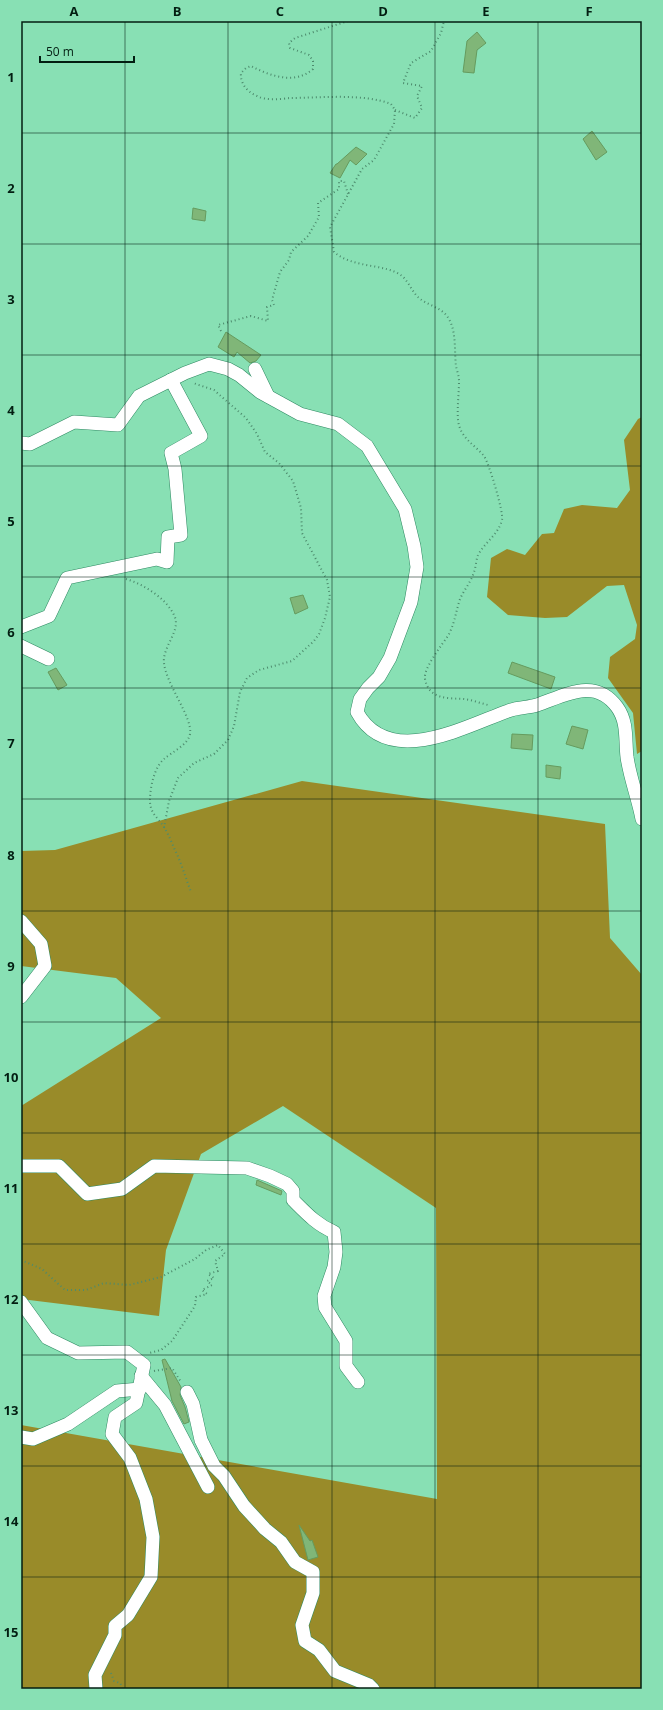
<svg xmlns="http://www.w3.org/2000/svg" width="663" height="1710" viewBox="0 0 663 1710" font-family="'Open Sans',sans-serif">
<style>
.forest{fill:#998b29}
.building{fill:#80b678;stroke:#659b5e}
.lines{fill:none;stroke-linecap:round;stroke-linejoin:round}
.minor-casing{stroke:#2e8962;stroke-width:14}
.path{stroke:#4d8b6d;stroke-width:2;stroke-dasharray:1 3;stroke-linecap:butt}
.minor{stroke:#fff;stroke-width:13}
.grid{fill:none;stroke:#031e12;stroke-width:1;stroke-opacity:0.55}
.neatline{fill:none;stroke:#031e12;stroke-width:1.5}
.grid-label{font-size:13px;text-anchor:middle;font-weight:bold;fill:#031e12}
</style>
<rect width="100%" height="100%" fill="#88e0b4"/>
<g class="forest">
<path d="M 642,417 L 642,751 L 637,754 L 633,713 L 608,678 L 610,657 L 635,639 L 637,625 L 624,585 L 607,586 L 567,617 L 545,618 L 508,615 L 487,597 L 491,558 L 507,549 L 525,555 L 542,534 L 554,533 L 564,509 L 582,505 L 617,508 L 630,490 L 624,440 L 638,419 Z"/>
<path d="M 302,781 L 605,824 L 610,938 L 642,975 L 642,1689 L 21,1689 L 21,1425 L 437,1499 L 436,1208 L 283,1106 L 201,1154 L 166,1250 L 159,1316 L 21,1299 L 21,1106 L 161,1018 L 116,978 L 21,966 L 21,851 L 55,850 Z"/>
</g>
<g class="building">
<path d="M 477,32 L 486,43 L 477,50 L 474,73 L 463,72 L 467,41 Z"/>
<path d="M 592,131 L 607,152 L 596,160 L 583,139 Z"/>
<path d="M 356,147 L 367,154 L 356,165 L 350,160 L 340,178 L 330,173 L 336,164 L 337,164 Z"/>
<path d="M 193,208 L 206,211 L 205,221 L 192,219 Z"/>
<path d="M 226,332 L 261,355 L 256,361 L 250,363 L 237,352 L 234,357 L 218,347 Z"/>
<path d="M 303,595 L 308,608 L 295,614 L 290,598 Z"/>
<path d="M 512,662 L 555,677 L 551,689 L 508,673 Z"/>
<path d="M 56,668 L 67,685 L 58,690 L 48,672 Z"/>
<path d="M 572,726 L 588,730 L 583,749 L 566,744 Z"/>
<path d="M 512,734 L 533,735 L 532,750 L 511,748 Z"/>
<path d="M 546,765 L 561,767 L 560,779 L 546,777 Z"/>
<path d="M 257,1180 L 282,1191 L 281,1195 L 256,1185 Z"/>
<path d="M 165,1359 L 181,1387 L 180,1395 L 185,1407 L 189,1422 L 184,1424 L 172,1401 L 162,1360 Z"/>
<path d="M 299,1525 L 310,1541 L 312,1540 L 318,1557 L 308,1560 Z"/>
</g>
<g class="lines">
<g class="minor-casing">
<g id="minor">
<path d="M 255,369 L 268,396"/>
<path d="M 21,443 L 30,444 L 74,422 L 118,425 L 139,396 L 185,373 L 209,364 L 228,369 L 239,375 L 260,392 L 300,414 L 338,424 L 367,446 L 405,509 L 414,546 L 417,567 L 411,602 L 390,658 L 379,677 L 368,688 L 360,699 L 357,712 C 388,769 464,727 508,711 C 517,707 528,708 537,705 C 566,695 595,677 617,707 C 628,722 625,740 627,757 C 630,778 638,798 642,819"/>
<path d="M 21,627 L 49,616 L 67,578 L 157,559 L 167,562 L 168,537 L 181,535 L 175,469 L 171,453 L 201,436 L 171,380"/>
<path d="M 21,646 L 48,659"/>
<path d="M 21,921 L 41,944 L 45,966 L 21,997"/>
<path d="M 21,1166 L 59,1166 L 87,1194 L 122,1189 L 154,1166 L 247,1168 L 270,1176 L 287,1184 L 293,1191 L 293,1200 C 306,1213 317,1225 334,1232 L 336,1252 L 334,1267 L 324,1296 L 325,1307 L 346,1341 L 346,1366 L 358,1382"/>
<path d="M 21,1302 L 47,1338 L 78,1353 L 127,1352 L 144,1365 L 136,1403 L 115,1417 L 112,1434 L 130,1458 L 146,1499 L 153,1537 L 151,1577 L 128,1615 L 115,1626 L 115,1635 L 95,1675 L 96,1689"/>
<path d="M 141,1376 L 165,1405 L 208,1487"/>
<path d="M 187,1392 L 193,1404 L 201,1440 L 214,1466 L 224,1476 L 244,1506 L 265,1529 L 281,1542 L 295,1562 L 313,1572 L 313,1593 L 302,1625 L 305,1641 L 319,1650 L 335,1671 L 369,1685 L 373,1689"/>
<path d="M 21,1437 L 33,1439 L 68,1424 L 117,1391 L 140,1389"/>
</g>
</g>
<g class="path">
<path d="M 348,21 L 295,38 L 289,43 L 290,48 L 309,55 L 313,61 L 313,69 C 295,85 270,76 251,66 L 246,68 L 241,73 C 240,83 247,92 257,96 C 266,101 281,99 290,98 C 320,98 363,93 391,104 L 395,110 L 394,124 L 374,160 L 362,169 L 330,227 L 334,252 C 354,269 385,263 402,276 C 409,282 412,292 419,298 C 427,305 440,307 447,316 C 457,330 454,349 456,366 C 457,371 459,376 459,381 C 459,394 457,407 458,420 C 460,438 474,444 484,456 C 489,463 504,513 502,520 C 498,535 485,542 478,555 C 476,560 476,567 474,572 C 471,582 464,590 460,599 C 456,611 455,622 449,634 C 443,644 423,668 425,679 C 429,700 448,698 464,699 C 472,700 480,703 488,705"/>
<path d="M 395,110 L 415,118 L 422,108 L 417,96 L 422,86 L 403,83 L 411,63 L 431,51 L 441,33 L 444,21"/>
<path d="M 221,331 L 218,325 L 251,316 L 268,321 L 267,307 L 274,305 L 272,300 L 280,272 L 289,260 L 291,252 L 308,236 L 319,217 L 318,203 L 339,189 L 339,181 L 344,181 L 348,194"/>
<path d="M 126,579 C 143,584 166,598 174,615 C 182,630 162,647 164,663 C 166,684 193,718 190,734 C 188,745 172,752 164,759 C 154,768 150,787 150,801 C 150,813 158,818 164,827 C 169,835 172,844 176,852 C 182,865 186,879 191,892"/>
<path d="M 164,828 L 169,801 L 178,778 L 194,763 L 214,754 L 228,740 L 234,726 L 240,692 L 247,678 L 259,670 L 292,661 L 314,641 L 319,634 L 325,618 L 330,597 L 327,580 L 302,533 L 301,508 L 293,481 L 279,463 L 265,452 L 257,434 L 246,418 L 214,390 L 193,383"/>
<path d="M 21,1260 L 42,1269 L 65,1290 L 86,1290 L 104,1283 L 129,1285 L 161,1277 L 195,1259 L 206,1250 L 218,1245 L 225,1254 L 215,1261 L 218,1271 L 208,1274 L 214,1278 L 207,1281 L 212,1285 L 202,1290 L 207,1294 L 196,1297 L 195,1306 L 172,1341 L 161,1350 L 149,1353"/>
<path d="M 154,1371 L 172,1368 L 181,1382"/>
<path d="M 111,1673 L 114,1681 L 120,1683 L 123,1689"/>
</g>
<use href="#minor" class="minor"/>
</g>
<path class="grid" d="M 125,21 L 125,1689M 228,21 L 228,1689M 332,21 L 332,1689M 435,21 L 435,1689M 538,21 L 538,1689M 21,133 L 642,133M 21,244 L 642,244M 21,355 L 642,355M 21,466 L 642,466M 21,577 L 642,577M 21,688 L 642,688M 21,799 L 642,799M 21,911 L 642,911M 21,1022 L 642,1022M 21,1133 L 642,1133M 21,1244 L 642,1244M 21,1355 L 642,1355M 21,1466 L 642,1466M 21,1577 L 642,1577"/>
<rect width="663" height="1710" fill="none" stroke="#88e0b4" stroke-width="44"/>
<path d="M40 56v6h94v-6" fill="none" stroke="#031e12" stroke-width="2"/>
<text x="46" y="56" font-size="12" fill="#031e12" stroke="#88e0b4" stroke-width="3" paint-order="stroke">50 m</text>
<rect x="22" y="22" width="619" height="1666" class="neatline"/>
<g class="grid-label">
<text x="74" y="16">A</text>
<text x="177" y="16">B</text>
<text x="280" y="16">C</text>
<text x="383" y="16">D</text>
<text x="486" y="16">E</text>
<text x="589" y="16">F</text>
<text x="11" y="82">1</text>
<text x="11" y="193">2</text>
<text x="11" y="304">3</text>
<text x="11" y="415">4</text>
<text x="11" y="526">5</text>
<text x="11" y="637">6</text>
<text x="11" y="748">7</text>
<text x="11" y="860">8</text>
<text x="11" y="971">9</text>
<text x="11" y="1082">10</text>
<text x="11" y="1193">11</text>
<text x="11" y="1304">12</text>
<text x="11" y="1415">13</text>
<text x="11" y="1526">14</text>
<text x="11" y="1637">15</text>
</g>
</svg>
